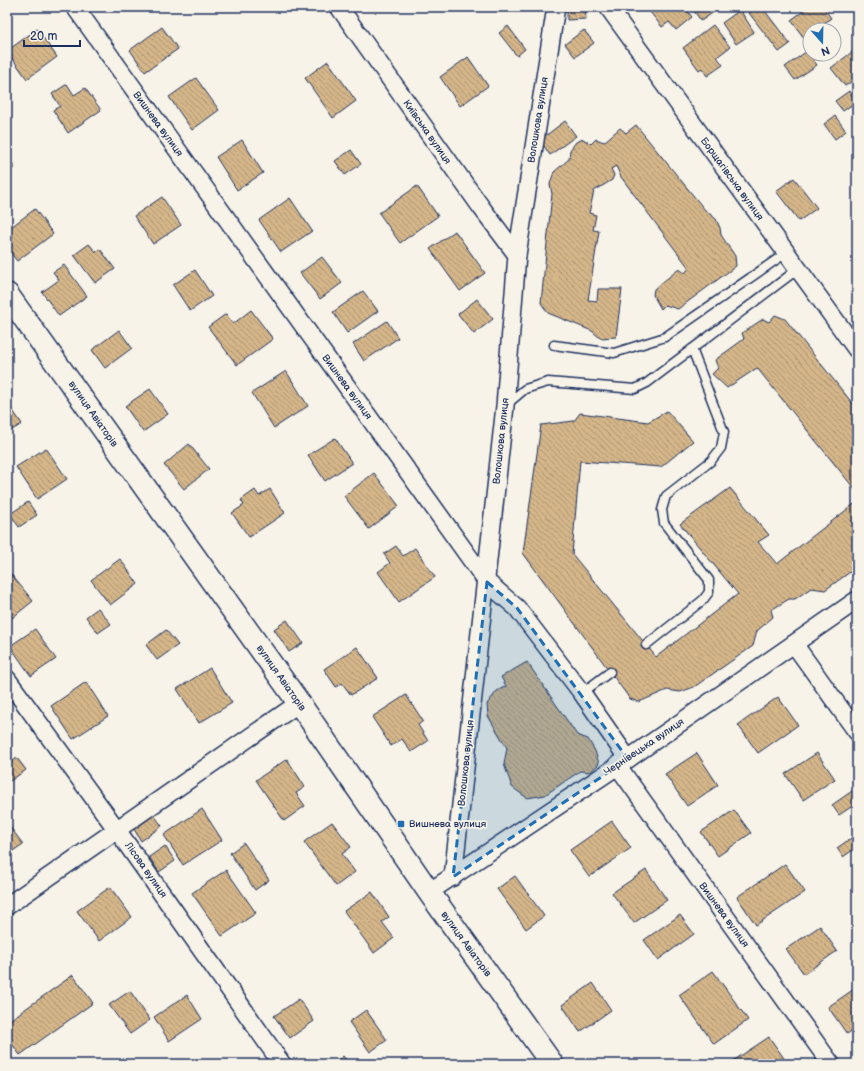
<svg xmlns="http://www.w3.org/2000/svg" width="864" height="1071" viewBox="0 0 864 1071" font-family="'Balsamiq Sans',sans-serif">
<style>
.building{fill:url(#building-back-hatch);stroke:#1b2f5e}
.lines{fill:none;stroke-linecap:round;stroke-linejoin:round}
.lane-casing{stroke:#1b2f5e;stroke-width:11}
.street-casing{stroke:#1b2f5e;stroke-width:20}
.secondary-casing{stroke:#1b2f5e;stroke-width:25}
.lane{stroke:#f7f3e8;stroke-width:8}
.street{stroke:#f7f3e8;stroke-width:17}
.secondary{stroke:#f7f3e8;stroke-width:22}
.marked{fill:#1f6fb2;fill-opacity:0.2;stroke:#1f6fb2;stroke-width:3;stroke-dasharray:8 5;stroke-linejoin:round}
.poi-dot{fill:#1f6fb2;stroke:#f7f3e8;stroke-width:1.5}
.labels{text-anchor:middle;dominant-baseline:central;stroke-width:3.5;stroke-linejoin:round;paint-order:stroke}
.street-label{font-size:10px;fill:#1b2f5e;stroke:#f7f3e8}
.poi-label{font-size:10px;fill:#1b2f5e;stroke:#f7f3e8;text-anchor:start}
</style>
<defs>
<pattern id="building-back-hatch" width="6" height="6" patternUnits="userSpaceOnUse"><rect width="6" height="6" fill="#d5b689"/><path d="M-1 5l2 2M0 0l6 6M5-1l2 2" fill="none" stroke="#ac9473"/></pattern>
</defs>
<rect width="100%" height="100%" fill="#f7f3e8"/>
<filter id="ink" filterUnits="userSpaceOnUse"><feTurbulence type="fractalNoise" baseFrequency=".025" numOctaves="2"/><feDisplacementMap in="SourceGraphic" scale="8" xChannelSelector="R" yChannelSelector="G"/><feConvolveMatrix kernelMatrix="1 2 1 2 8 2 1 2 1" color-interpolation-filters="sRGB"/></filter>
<g filter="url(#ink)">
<g class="building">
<path d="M 108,7 L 118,7 L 112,12 Z"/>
<path d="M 567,7 L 585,7 L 586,19 L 567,20 Z"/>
<path d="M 646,7 L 687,7 L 685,8 L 692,17 L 676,30 L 669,22 L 662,27 Z"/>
<path d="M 700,7 L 721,7 L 701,21 L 694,11 Z"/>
<path d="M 757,7 L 762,7 L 790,44 L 779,52 L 749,13 Z"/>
<path d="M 809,7 L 823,7 L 831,18 L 815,30 L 810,30 L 810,33 L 804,38 L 791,20 Z"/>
<path d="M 740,10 L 754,32 L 736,44 L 722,23 Z"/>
<path d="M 713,25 L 730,47 L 717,57 L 723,65 L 707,76 L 702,68 L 699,70 L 683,48 Z"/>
<path d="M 508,26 L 525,49 L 517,56 L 499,33 Z"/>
<path d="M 162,27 L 178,49 L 145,72 L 130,50 Z"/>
<path d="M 37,29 L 57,57 L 27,79 L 7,51 Z"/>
<path d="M 584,30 L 594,43 L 575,57 L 565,44 Z"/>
<path d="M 856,49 L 857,78 L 845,86 L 831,68 Z"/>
<path d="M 807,51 L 817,65 L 795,80 L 785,67 Z"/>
<path d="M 468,57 L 488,86 L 460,106 L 440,77 Z"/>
<path d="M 328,61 L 356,101 L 333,118 L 305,78 Z"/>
<path d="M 196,78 L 219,110 L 192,130 L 169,97 Z"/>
<path d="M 67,84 L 74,95 L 85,88 L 101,110 L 68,133 L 53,110 L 60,106 L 52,94 Z"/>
<path d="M 849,91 L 856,102 L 843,111 L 835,101 Z"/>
<path d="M 835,116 L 846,131 L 835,139 L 824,124 Z"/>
<path d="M 565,121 L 576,136 L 550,155 L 540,140 Z"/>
<path d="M 636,125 L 705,210 L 716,219 L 720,228 L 721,235 L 735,256 L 736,266 L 678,309 L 665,305 L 661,309 L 653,295 L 654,289 L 679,269 L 685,273 L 689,268 L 621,177 L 616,166 L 611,169 L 614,175 L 612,180 L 594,191 L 589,213 L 596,215 L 593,230 L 599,231 L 588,300 L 597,301 L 598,289 L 622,289 L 616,337 L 600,338 L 592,331 L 548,313 L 541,303 L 552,194 L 550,184 L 554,172 L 569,159 L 570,150 L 576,142 L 583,139 L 591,144 L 596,139 L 604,142 L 620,128 L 626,133 Z"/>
<path d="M 242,140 L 263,173 L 237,190 L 216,157 Z"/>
<path d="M 351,150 L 361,164 L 345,175 L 335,161 Z"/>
<path d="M 7,156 L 15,167 L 7,173 Z"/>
<path d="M 794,178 L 817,208 L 799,221 L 776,191 Z"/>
<path d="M 417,186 L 438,216 L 400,243 L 379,213 Z"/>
<path d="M 162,197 L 181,225 L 153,244 L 134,216 Z"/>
<path d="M 290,198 L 312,231 L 281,252 L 259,220 Z"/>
<path d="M 35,209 L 53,234 L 17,261 L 7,248 L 7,244 L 11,241 L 7,235 L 7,230 Z"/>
<path d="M 455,231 L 485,273 L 460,291 L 430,249 Z"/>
<path d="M 89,244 L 96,252 L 100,249 L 115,269 L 95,283 L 74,255 Z"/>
<path d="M 322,257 L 342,283 L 320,299 L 300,273 Z"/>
<path d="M 64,265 L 87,296 L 59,316 L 42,292 L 59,280 L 53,272 Z"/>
<path d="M 195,270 L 212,296 L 190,311 L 173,285 Z"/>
<path d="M 363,291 L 378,311 L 347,333 L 333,312 Z"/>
<path d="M 477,299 L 493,319 L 474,334 L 458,314 Z"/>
<path d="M 251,310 L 273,339 L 237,365 L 208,327 L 226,314 L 233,324 Z"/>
<path d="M 775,315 L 785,319 L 857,409 L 857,492 L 757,368 L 727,388 L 712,374 L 718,368 L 715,360 L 744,339 L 742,333 L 763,319 L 769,322 Z"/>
<path d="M 387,321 L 398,338 L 364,361 L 353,344 Z"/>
<path d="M 119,330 L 132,348 L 105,368 L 92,350 Z"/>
<path d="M 286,371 L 308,406 L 274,428 L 252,393 Z"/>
<path d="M 150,389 L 168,414 L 143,432 L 125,406 Z"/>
<path d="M 7,402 L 22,424 L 7,433 Z"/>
<path d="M 667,411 L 693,441 L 661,467 L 580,461 L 572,554 L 656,657 L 738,594 L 680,524 L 730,488 L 769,535 L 758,542 L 777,564 L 854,504 L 857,507 L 857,567 L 825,590 L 811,588 L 795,599 L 789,599 L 771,610 L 773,617 L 757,631 L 753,646 L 694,687 L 680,692 L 667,690 L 639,702 L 630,699 L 523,553 L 541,425 L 574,421 L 580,413 L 648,422 Z"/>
<path d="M 335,438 L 352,463 L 325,481 L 308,455 Z"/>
<path d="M 189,444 L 209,469 L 184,489 L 164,465 Z"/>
<path d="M 46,448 L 67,479 L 37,499 L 16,467 Z"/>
<path d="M 374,473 L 399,506 L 369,529 L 344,496 Z"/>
<path d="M 270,489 L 285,513 L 249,537 L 232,513 L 244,505 L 241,500 L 255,490 L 259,496 Z"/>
<path d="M 28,502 L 37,515 L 19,527 L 10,514 Z"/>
<path d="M 396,546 L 403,556 L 415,548 L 435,577 L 399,602 L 378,572 L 390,563 L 384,554 Z"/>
<path d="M 120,559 L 138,584 L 110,605 L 91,580 Z"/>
<path d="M 10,573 L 33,601 L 7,622 L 7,576 Z"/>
<path d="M 98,608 L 111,624 L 98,633 L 86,617 Z"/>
<path d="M 287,620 L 303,643 L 289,652 L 274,629 Z"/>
<path d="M 35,629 L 56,659 L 31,676 L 10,646 Z"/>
<path d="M 166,630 L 178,645 L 157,660 L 146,645 Z"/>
<path d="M 357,647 L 378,678 L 351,695 L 342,683 L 336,687 L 324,669 Z"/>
<path d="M 527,662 L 577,735 L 588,739 L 595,751 L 599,764 L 590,772 L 580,771 L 545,795 L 527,798 L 512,787 L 504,764 L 507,748 L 488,716 L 487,704 L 497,691 L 506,686 L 501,677 Z"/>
<path d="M 210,668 L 232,703 L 199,723 L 177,689 Z"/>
<path d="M 86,682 L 108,716 L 73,739 L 51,706 Z"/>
<path d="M 406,695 L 423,721 L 418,725 L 428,741 L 411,752 L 402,739 L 391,746 L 372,717 Z"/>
<path d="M 778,697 L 798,725 L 758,753 L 738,725 Z"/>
<path d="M 697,753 L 718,785 L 687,806 L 665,774 Z"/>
<path d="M 817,753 L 835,779 L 803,800 L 785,774 Z"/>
<path d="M 17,758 L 26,770 L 7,783 L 7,765 Z"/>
<path d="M 287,759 L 305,787 L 296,793 L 305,806 L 284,821 L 256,780 Z"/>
<path d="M 855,789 L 857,791 L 857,803 L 839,815 L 832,805 Z"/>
<path d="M 202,809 L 222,840 L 183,865 L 164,835 Z"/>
<path d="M 734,810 L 751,833 L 718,856 L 701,832 Z"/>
<path d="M 154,815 L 162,826 L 141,841 L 134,829 Z"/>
<path d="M 612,821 L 631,848 L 589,877 L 570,850 Z"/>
<path d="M 332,822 L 351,847 L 342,854 L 355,872 L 336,886 L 304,842 Z"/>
<path d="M 10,827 L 23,844 L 10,853 L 7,849 L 7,830 Z"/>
<path d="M 857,834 L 857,847 L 843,857 L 837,848 Z"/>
<path d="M 244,843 L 269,880 L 255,890 L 230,853 Z"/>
<path d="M 165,846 L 175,861 L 159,872 L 149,857 Z"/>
<path d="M 785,864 L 805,892 L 756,925 L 737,897 Z"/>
<path d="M 226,870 L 256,913 L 222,936 L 192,893 Z"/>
<path d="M 646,870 L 667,900 L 634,923 L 612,893 Z"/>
<path d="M 515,876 L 544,916 L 526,929 L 497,889 Z"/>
<path d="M 110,887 L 132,917 L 99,941 L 77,911 Z"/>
<path d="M 372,892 L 389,917 L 382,922 L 394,938 L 374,953 L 344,911 Z"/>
<path d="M 680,915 L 694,934 L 658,960 L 644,940 Z"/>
<path d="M 820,926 L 837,951 L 804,974 L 786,949 Z"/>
<path d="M 713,971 L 748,1020 L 714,1044 L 679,995 Z"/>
<path d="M 73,975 L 93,1003 L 20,1055 L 7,1037 L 7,1022 Z"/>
<path d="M 593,983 L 611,1010 L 580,1032 L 562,1005 Z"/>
<path d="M 857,987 L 857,1027 L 847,1034 L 828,1007 Z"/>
<path d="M 130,991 L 150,1020 L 130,1034 L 109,1005 Z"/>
<path d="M 187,995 L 202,1019 L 169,1041 L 154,1017 Z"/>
<path d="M 299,999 L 314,1021 L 290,1038 L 274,1016 Z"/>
<path d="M 366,1010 L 387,1040 L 370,1052 L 349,1022 Z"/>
<path d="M 769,1037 L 788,1064 L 735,1064 L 733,1061 Z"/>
<path d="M 343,1056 L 350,1064 L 333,1064 Z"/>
</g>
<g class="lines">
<g class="lane-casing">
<g id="lane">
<path d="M 554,345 L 614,353 L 665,337 L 786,253"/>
<path d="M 506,405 L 525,389 L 548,382 L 635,389 L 647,383 L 798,269"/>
<path d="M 646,645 L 703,600 L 709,592 L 709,580 L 664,523 L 662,510 L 666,496 L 711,461 L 721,448 L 724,432 L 692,349"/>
<path d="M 582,693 L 610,672"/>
</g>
</g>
<g class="street-casing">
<g id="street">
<path d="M 75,7 L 487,582 L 517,608 L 582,693 L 628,759"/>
<path d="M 339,7 L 481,207 L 517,255"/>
<path d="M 608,7 L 857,350"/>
<path d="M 794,644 L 857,732"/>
<path d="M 7,679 L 117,830 L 282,1064"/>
<path d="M 617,765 L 831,1064"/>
<path d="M 453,877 L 505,406 L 517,255 L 556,7"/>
<path d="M 429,892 L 628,759 L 857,600"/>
<path d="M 7,906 L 299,703"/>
</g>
</g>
<g class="secondary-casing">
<path id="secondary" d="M 7,294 L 299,703 L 429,892 L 552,1064"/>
</g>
<use href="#lane" class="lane"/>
<use href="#street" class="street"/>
<use href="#secondary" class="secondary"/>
</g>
</g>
<path class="marked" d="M 487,582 L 517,608 L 628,759 L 453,877 Z"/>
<rect class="poi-dot" x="397" y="820" width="8" height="8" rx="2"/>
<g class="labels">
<g class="street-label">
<text transform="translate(538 120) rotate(-81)">Волошкова вулиця</text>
<text transform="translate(158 124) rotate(54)">Вишнева вулиця</text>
<text transform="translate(427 132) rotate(55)">Київська вулиця</text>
<text transform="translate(732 179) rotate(54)">Борщагівська вулиця</text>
<text transform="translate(347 387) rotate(54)">Вишнева вулиця</text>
<text transform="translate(93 414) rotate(55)">вулиця Авіаторів</text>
<text transform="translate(501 441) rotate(-84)">Волошкова вулиця</text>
<text transform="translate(281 678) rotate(55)">вулиця Авіаторів</text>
<text transform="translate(644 747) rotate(-34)">Чернівецька вулиця</text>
<text transform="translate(466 763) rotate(-84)">Волошкова вулиця</text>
<text transform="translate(146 870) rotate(55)">Лісова вулиця</text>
<text transform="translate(724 915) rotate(54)">Вишнева вулиця</text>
<text transform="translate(466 944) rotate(54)">вулиця Авіаторів</text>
</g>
<g class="poi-label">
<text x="409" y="824">Вишнева вулиця</text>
</g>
</g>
<rect width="864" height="1071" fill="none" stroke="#f7f3e8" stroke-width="24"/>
<rect x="12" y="12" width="840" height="1047" fill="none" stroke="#1b2f5e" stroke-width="1.5" filter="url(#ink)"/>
<g transform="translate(822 42) rotate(160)"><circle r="19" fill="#f7f3e8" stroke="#9fa5b1"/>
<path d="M0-3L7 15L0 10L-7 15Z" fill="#1f6fb2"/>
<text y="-6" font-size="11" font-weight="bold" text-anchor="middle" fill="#1b2f5e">N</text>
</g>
<path d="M24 40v6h56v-6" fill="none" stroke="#1b2f5e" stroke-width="2"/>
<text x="30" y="40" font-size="12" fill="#1b2f5e" stroke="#f7f3e8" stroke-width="3" paint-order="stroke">20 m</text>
</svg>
